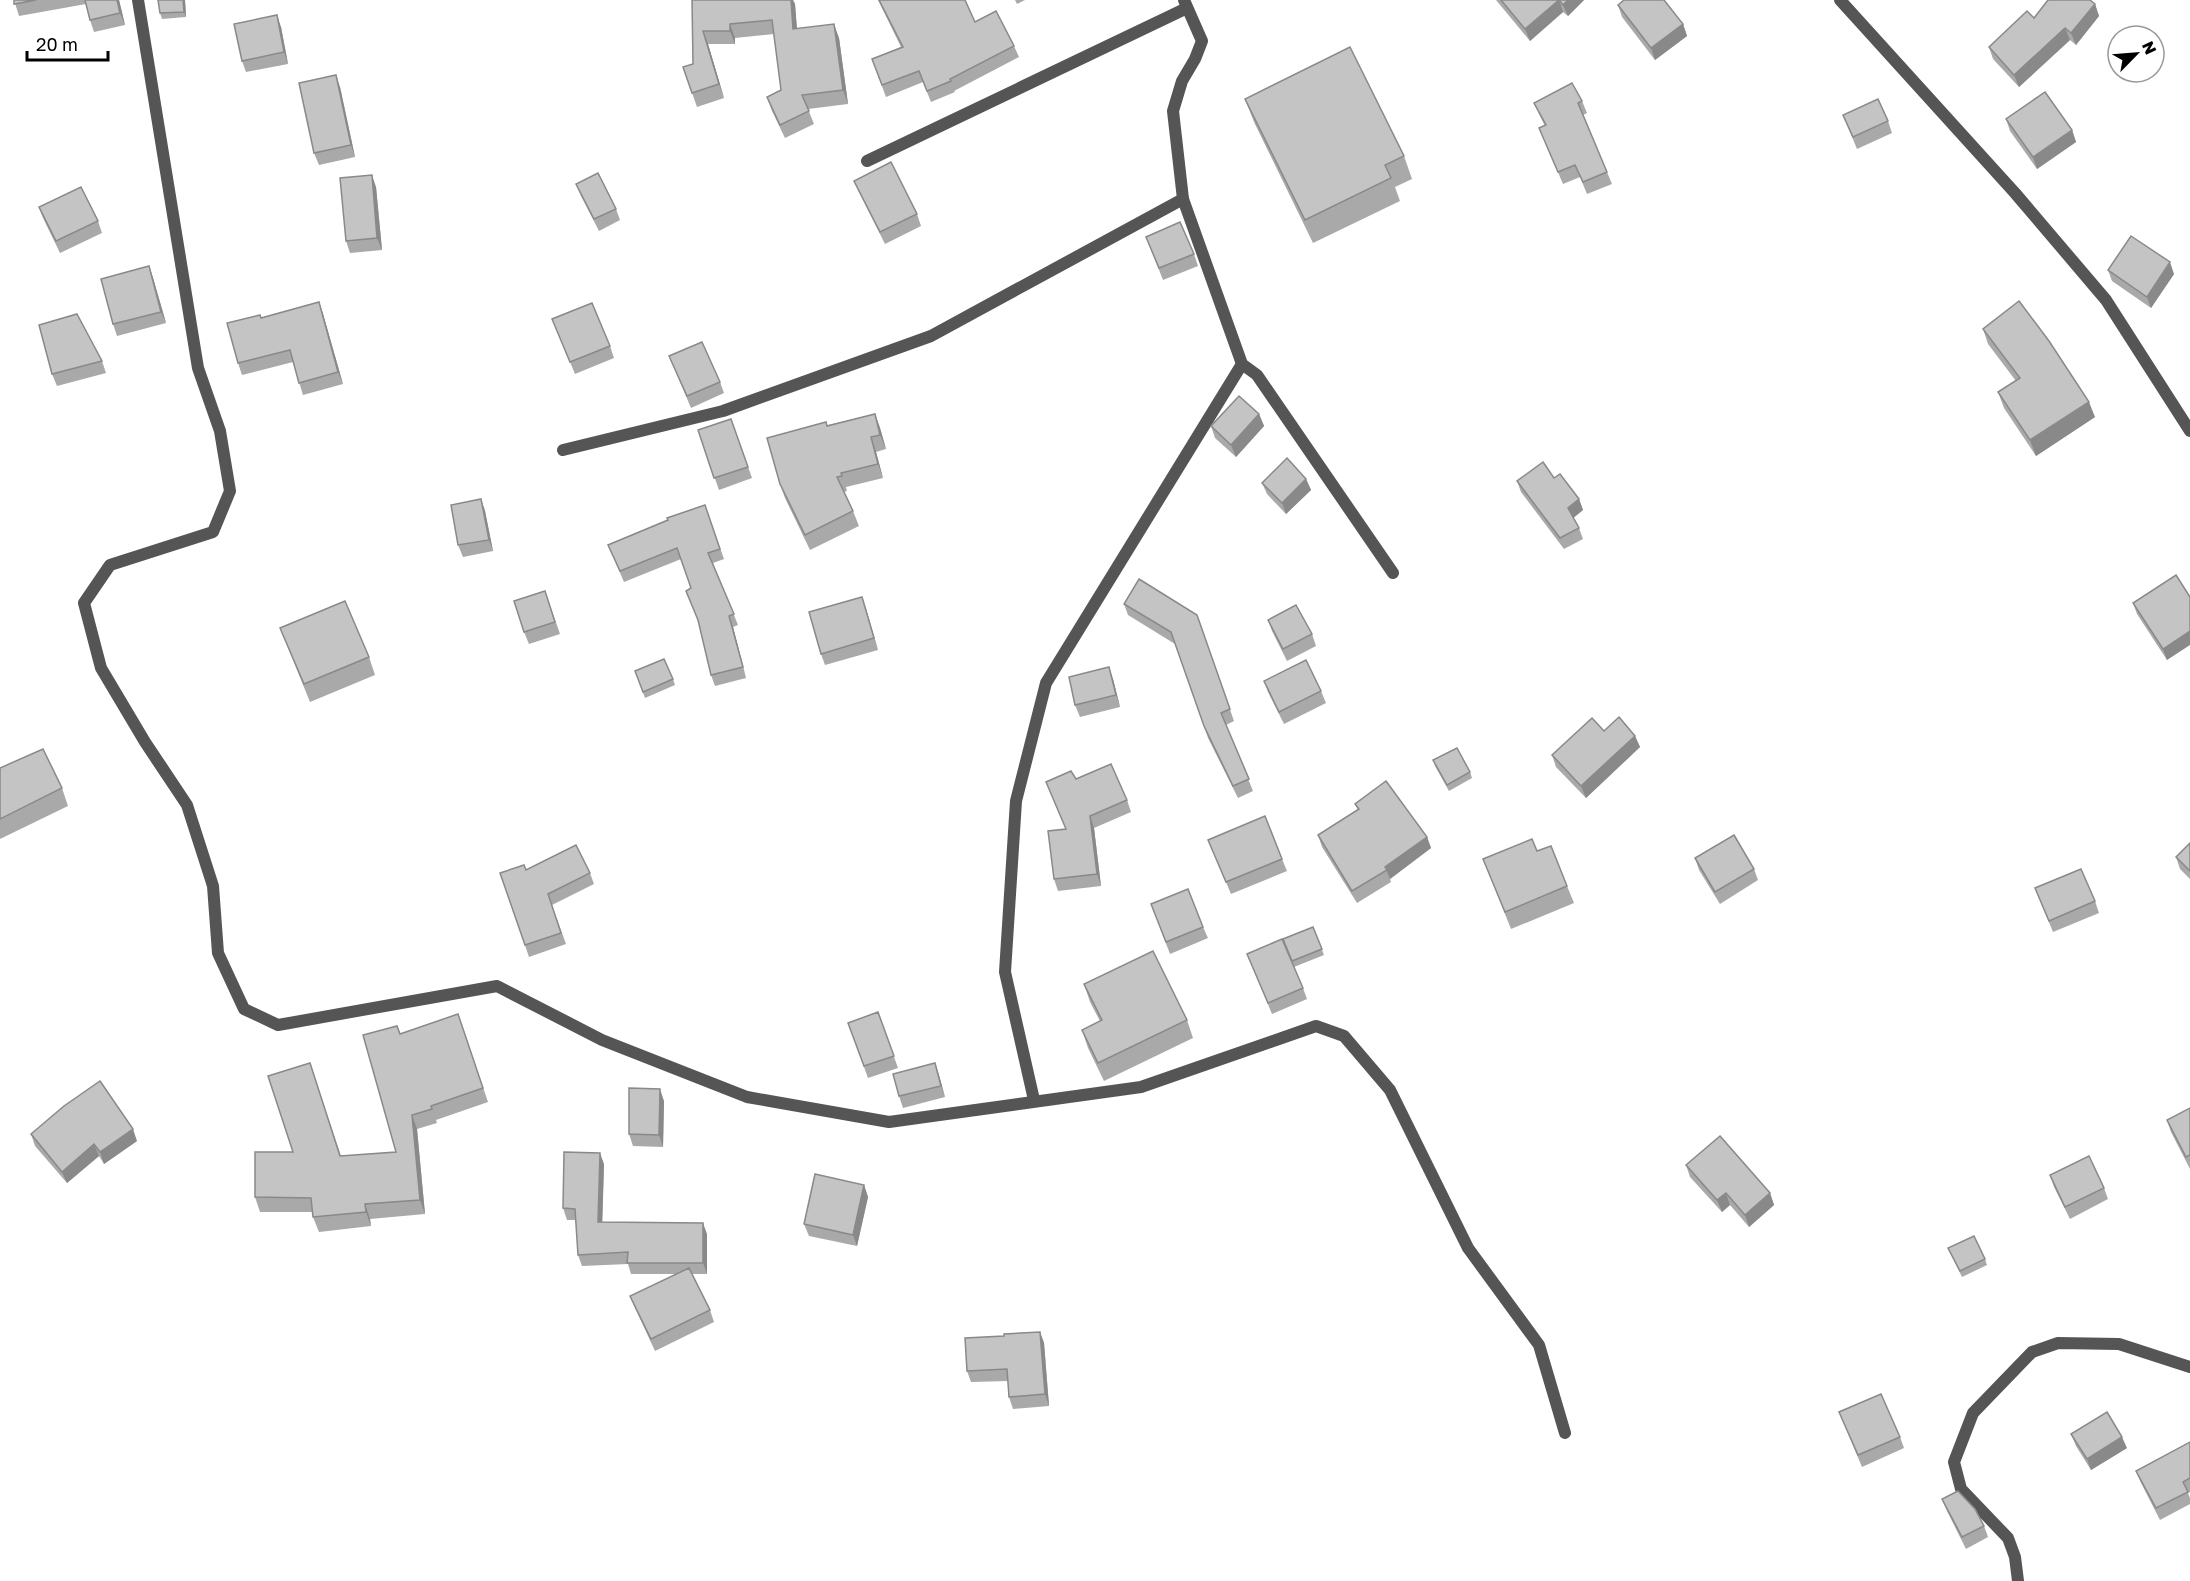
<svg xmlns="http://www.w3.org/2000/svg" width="2190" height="1581" viewBox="0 0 2190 1581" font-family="'Golos Text',sans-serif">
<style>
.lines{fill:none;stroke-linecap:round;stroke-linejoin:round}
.street{stroke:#555;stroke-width:12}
.wall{fill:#a9a9a9}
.shaded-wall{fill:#898989}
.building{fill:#c4c4c4;stroke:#898989;stroke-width:1.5}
</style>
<rect width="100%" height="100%" fill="#fff"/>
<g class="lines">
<g class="street">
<path d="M 138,0 L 198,368 L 220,431 L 230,491 L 213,532 L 110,565 L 84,603 L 101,668 L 145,742 L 187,805 L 213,886 L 218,953 L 244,1009 L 278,1025 L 497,986 L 602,1040 L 747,1097 L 889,1122 L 1141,1087 L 1316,1026 L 1344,1036 L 1390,1090 L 1468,1248 L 1539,1345 L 1565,1433"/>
<path d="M 1184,0 L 1202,41 L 1195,59 L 1182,81 L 1173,111 L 1183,199 L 1242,364 L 1257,375 L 1393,573"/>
<path d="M 1840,0 L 2015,193 L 2106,300 L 2190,431"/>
<path d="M 867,161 L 1187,8"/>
<path d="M 563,450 L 723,411 L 931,336 L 1183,199"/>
<path d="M 1034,1100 L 1005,972 L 1016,801 L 1046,683 L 1242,364"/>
<path d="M 2018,1581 L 2015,1557 L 2008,1538 L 1961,1489 L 1954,1462 L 1973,1413 L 2032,1352 L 2058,1343 L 2119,1344 L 2190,1367"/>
</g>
</g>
<g class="wall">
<path d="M 14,0 L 119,0 L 125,25 L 94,32 L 90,20 L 86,4 L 19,16 Z"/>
<path d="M 158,0 L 185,0 L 186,17 L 162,19 L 160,13 Z"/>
<path d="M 692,0 L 793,0 L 795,4 L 797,29 L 839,38 L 848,104 L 808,109 L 814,124 L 785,138 L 772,111 L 767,97 L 781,90 L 774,34 L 735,38 L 735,44 L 708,44 L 724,98 L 697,107 L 683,67 L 693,64 Z"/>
<path d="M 878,0 L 965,0 L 975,22 L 1014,46 L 1019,57 L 954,91 L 955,92 L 931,102 L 923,82 L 886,97 L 872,59 L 901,47 Z"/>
<path d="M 1015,0 L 1025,0 L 1017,4 Z"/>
<path d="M 1496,0 L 1584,0 L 1568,16 L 1563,12 L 1530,41 Z"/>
<path d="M 2095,4 L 2099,16 L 2076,45 L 2070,40 L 2019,87 L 1993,59 L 1989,47 L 2034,18 Z"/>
<path d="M 1618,5 L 1683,24 L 1687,36 L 1655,60 L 1622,17 Z"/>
<path d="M 281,27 L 288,64 L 246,72 L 242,61 Z"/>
<path d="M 340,87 L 355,157 L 319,165 L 314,153 Z"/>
<path d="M 1245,99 L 1404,156 L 1412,179 L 1395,187 L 1400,201 L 1313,243 L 1254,122 Z"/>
<path d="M 1582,101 L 1587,113 L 1583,115 L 1612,184 L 1587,194 L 1580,177 L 1563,184 L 1539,128 L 1545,126 L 1539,114 L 1534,103 Z"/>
<path d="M 1843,115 L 1888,121 L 1892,133 L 1857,149 Z"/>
<path d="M 2006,119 L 2072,130 L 2076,142 L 2037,169 L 2010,131 Z"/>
<path d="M 854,181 L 917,214 L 921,226 L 885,244 L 859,192 Z"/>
<path d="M 576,184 L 616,209 L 620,220 L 599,231 L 581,196 Z"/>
<path d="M 376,187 L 382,250 L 350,253 L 346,241 Z"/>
<path d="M 39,207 L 98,221 L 102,233 L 60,253 L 43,218 Z"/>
<path d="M 1146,237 L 1194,254 L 1198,266 L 1163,280 Z"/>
<path d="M 149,266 L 153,278 L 166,323 L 117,336 L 113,324 Z"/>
<path d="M 2108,270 L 2174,274 L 2151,308 L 2112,281 Z"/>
<path d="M 319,302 L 323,314 L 343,384 L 303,395 L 293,362 L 242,375 L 238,363 L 261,318 Z"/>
<path d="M 552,319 L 610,346 L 614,358 L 575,374 Z"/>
<path d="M 1983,329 L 2095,417 L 2036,456 L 2004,408 L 1998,392 L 2016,381 L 1988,344 Z"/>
<path d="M 669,356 L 720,382 L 724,393 L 691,408 Z"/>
<path d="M 102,361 L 106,373 L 57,386 L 52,374 Z"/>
<path d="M 875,414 L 880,428 L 886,449 L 876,452 L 883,478 L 846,487 L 847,491 L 844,492 L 853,511 L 859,526 L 810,550 L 785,498 L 780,484 L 828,425 Z"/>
<path d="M 1259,414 L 1264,426 L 1236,457 L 1215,438 L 1211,426 Z"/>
<path d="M 731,419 L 752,478 L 719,490 L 698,430 Z"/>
<path d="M 1554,478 L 1579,499 L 1583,510 L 1573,518 L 1579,528 L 1583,539 L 1564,549 L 1521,492 L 1517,481 Z"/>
<path d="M 1306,479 L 1311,490 L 1286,514 L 1267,494 L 1262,483 Z"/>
<path d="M 481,499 L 485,511 L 493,551 L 463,557 L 458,545 Z"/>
<path d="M 705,505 L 724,559 L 713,563 L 738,625 L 733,627 L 746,678 L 715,686 L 711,675 L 691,588 L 681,559 L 624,582 L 608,545 Z"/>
<path d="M 545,591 L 560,634 L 529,644 L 524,632 Z"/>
<path d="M 2190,597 L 2167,660 L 2137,614 L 2133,603 Z"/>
<path d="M 1124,604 L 1197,615 L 1234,721 L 1226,725 L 1253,791 L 1238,798 L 1208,738 L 1175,644 L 1128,615 Z"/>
<path d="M 866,609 L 878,650 L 825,665 L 821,654 Z"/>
<path d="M 1268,620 L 1312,634 L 1316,646 L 1287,661 L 1272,631 Z"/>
<path d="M 280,628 L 369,657 L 375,675 L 310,702 Z"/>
<path d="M 635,671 L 673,679 L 675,685 L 645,698 Z"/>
<path d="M 1113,679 L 1120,707 L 1080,717 L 1075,705 Z"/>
<path d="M 1264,681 L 1321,691 L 1326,703 L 1284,724 L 1268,692 Z"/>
<path d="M 1604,731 L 1635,736 L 1640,747 L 1586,798 L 1556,767 L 1552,755 Z"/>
<path d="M 1433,760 L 1470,772 L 1472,778 L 1449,791 L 1435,766 Z"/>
<path d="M 0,768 L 62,788 L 68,806 L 0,839 Z"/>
<path d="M 1076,779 L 1127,800 L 1131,812 L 1094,828 L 1101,886 L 1058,891 L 1054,879 L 1066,829 L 1046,782 Z"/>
<path d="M 1355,804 L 1427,837 L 1431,848 L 1390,879 L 1391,882 L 1357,903 L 1322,847 L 1318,835 L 1358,810 Z"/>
<path d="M 1208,840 L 1282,859 L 1287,871 L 1231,894 Z"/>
<path d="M 2190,843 L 2190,879 L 2180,869 L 2176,857 Z"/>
<path d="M 1537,851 L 1567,886 L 1574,903 L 1511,929 L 1483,859 Z"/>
<path d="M 1695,858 L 1754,869 L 1758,880 L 1720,904 L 1699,870 Z"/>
<path d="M 526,870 L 590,873 L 594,884 L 552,905 L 566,944 L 529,957 L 500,873 Z"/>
<path d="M 2035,888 L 2095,901 L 2099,913 L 2053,932 Z"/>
<path d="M 1151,904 L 1203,927 L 1208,938 L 1170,954 Z"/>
<path d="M 1313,927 L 1324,955 L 1294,967 L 1283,939 Z"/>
<path d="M 1247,954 L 1303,988 L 1307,999 L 1272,1014 Z"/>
<path d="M 1084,984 L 1187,1020 L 1193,1038 L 1104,1081 L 1088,1048 L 1082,1030 L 1100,1021 L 1090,1002 Z"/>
<path d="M 878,1012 L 898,1068 L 868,1078 L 848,1023 Z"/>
<path d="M 397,1026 L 400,1034 L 463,1028 L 488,1102 L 436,1120 L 437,1123 L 417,1129 L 425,1214 L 370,1219 L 371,1226 L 319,1232 L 313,1217 L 313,1212 L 260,1212 L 255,1197 L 293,1152 L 310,1063 L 341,1156 L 396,1152 Z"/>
<path d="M 935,1063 L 945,1097 L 903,1108 L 899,1096 Z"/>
<path d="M 664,1101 L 663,1147 L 633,1146 L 629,1134 Z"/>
<path d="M 2190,1108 L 2190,1169 L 2171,1132 L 2167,1120 Z"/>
<path d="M 31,1134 L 137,1141 L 104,1164 L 99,1156 L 67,1183 L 35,1146 Z"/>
<path d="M 604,1164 L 602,1222 L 707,1234 L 707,1274 L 692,1274 L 710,1310 L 714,1322 L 655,1351 L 635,1308 L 630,1296 L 676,1274 L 631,1274 L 628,1264 L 582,1266 L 578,1255 L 576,1220 L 567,1220 L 563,1208 Z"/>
<path d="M 1686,1165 L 1770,1193 L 1774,1205 L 1749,1227 L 1730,1205 L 1722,1212 L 1690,1177 Z"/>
<path d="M 2050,1175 L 2104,1188 L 2108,1199 L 2070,1219 L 2054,1187 Z"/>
<path d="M 864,1185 L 868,1197 L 857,1246 L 809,1236 L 804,1224 Z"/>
<path d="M 1948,1248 L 1985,1259 L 1987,1265 L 1962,1277 Z"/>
<path d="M 1040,1332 L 1044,1343 L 1049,1406 L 1013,1409 L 1009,1397 L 1008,1381 L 971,1382 L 967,1371 L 1004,1336 Z"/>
<path d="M 1839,1412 L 1900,1437 L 1904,1448 L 1862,1467 Z"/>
<path d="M 2071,1434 L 2127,1448 L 2091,1470 L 2076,1446 Z"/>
<path d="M 2190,1442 L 2190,1492 L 2188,1493 L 2190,1498 L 2190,1504 L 2160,1520 L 2141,1483 L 2136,1471 Z"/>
<path d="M 1942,1499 L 1984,1526 L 1988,1537 L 1966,1549 L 1947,1511 Z"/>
</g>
<g class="shaded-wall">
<path d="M 117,0 L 119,0 L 125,25 L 120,13 Z"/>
<path d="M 183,0 L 185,0 L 186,17 L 184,12 Z"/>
<path d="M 791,0 L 793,0 L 795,4 L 798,43 L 793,29 Z"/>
<path d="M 1559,0 L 1563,12 L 1530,41 L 1525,29 Z"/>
<path d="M 1568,0 L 1584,0 L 1568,16 L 1563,5 Z"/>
<path d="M 2095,4 L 2099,16 L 2076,45 L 2071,33 Z"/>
<path d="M 277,15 L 281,27 L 288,64 L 284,52 Z"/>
<path d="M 730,24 L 735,38 L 735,44 L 730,31 Z"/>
<path d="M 834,24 L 839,38 L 848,104 L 843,90 Z"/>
<path d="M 1683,24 L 1687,36 L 1655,60 L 1651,48 Z"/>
<path d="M 2065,28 L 2070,40 L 2019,87 L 2014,75 Z"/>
<path d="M 703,31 L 708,44 L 724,98 L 719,84 Z"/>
<path d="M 336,75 L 340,87 L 355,157 L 351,145 Z"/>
<path d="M 2072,130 L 2076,142 L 2037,169 L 2033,157 Z"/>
<path d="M 372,175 L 376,187 L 382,250 L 377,238 Z"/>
<path d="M 2170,262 L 2174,274 L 2151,308 L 2147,297 Z"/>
<path d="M 149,266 L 153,278 L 166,323 L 161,312 Z"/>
<path d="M 319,302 L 323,314 L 343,384 L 338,372 Z"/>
<path d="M 2089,402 L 2095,417 L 2036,456 L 2030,440 Z"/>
<path d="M 875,414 L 880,428 L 886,449 L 880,435 Z"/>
<path d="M 1259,414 L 1264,426 L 1236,457 L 1231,445 Z"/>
<path d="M 871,437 L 876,452 L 883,478 L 878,464 Z"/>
<path d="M 1306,479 L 1311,490 L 1286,514 L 1282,503 Z"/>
<path d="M 481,499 L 485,511 L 493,551 L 489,540 Z"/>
<path d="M 1579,499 L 1583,510 L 1572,519 L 1568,508 Z"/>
<path d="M 862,597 L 866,609 L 878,650 L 874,638 Z"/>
<path d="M 729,616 L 733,627 L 746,678 L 743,667 Z"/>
<path d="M 2190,631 L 2190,645 L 2167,660 L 2163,649 Z"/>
<path d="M 1109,667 L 1113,679 L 1120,707 L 1116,695 Z"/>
<path d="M 1635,736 L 1640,747 L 1586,798 L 1581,786 Z"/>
<path d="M 1090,816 L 1094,828 L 1101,886 L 1097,874 Z"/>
<path d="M 1427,837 L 1431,848 L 1390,879 L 1385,867 Z"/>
<path d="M 935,1063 L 939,1075 L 945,1097 L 941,1086 Z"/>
<path d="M 660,1089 L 664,1101 L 663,1147 L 659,1135 Z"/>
<path d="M 412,1115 L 417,1129 L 425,1214 L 420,1200 Z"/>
<path d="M 133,1129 L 137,1141 L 104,1164 L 100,1152 Z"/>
<path d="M 94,1144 L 99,1156 L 67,1183 L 62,1172 Z"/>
<path d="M 600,1153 L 604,1164 L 602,1233 L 598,1222 Z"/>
<path d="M 864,1185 L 868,1197 L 857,1246 L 853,1235 Z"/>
<path d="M 1726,1193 L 1730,1205 L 1722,1212 L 1717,1200 Z"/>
<path d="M 1770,1193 L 1774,1205 L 1749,1227 L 1745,1215 Z"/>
<path d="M 365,1204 L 370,1219 L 371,1226 L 366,1212 Z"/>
<path d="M 703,1223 L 707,1234 L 707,1274 L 703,1263 Z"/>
<path d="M 1040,1332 L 1044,1343 L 1049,1406 L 1045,1394 Z"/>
<path d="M 2122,1437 L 2127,1448 L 2091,1470 L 2087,1459 Z"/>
</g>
<g class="building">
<path d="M 14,0 L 36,0 L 14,4 Z"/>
<path d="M 85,0 L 117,0 L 120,13 L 90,20 Z"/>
<path d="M 158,0 L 183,0 L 184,12 L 160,13 Z"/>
<path d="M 692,0 L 791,0 L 793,29 L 834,24 L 843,90 L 802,95 L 809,111 L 780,125 L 767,97 L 781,90 L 772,20 L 730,24 L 730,31 L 703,31 L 719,84 L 692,93 L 683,67 L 693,64 Z"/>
<path d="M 879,0 L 965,0 L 975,22 L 996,11 L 1014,46 L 950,79 L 951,81 L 927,91 L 919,71 L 882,85 L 872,59 L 903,47 Z"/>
<path d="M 1501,0 L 1568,0 L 1563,5 L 1559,0 L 1525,29 Z"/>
<path d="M 1624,0 L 1664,0 L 1683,24 L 1651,48 L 1618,5 Z"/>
<path d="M 2048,0 L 2090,0 L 2095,4 L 2071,33 L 2065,28 L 2014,75 L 1989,47 L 2027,11 L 2034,18 Z"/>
<path d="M 277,15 L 284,52 L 242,61 L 234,24 Z"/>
<path d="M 1350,47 L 1404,156 L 1385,165 L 1391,178 L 1305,220 L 1245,99 Z"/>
<path d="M 336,75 L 351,145 L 314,153 L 299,83 Z"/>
<path d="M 1572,83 L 1582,101 L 1578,103 L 1607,172 L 1583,182 L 1575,165 L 1558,172 L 1539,128 L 1546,125 L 1534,103 Z"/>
<path d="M 2045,92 L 2072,130 L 2033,157 L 2006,119 Z"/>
<path d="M 1878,99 L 1888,121 L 1853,137 L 1843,115 Z"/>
<path d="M 891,162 L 917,214 L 880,232 L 854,181 Z"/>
<path d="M 598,173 L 616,209 L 594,219 L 576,184 Z"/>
<path d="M 372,175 L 377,238 L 346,241 L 340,178 Z"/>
<path d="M 81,187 L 98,221 L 56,241 L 39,207 Z"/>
<path d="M 1180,222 L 1194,254 L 1159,268 L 1146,237 Z"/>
<path d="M 2131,236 L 2170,262 L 2147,297 L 2108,270 Z"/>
<path d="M 149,266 L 161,312 L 113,324 L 101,279 Z"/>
<path d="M 2019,301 L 2049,341 L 2089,402 L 2030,440 L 1998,392 L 2020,378 L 1983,329 Z"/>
<path d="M 319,302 L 338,372 L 299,383 L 290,350 L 238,363 L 227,323 L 260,315 L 261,318 Z"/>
<path d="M 592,303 L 610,346 L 570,362 L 552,319 Z"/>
<path d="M 77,314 L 102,361 L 52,374 L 39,325 Z"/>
<path d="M 702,342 L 720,382 L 687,396 L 669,356 Z"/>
<path d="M 1239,396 L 1259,414 L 1231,445 L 1211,426 Z"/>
<path d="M 875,414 L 880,435 L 871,437 L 878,464 L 841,473 L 842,476 L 837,477 L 853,511 L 805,535 L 780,484 L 767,438 L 826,422 L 827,426 Z"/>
<path d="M 731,419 L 748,467 L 714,478 L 698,430 Z"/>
<path d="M 1287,458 L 1306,479 L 1282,503 L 1262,483 Z"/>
<path d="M 1543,462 L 1554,478 L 1560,474 L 1579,499 L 1568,508 L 1579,528 L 1560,538 L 1517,481 Z"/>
<path d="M 481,499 L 489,540 L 458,545 L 451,505 Z"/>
<path d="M 705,505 L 720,549 L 708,553 L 734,614 L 729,616 L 743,667 L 711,675 L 698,620 L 686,591 L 691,588 L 677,548 L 620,571 L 608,545 L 668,520 L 667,518 Z"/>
<path d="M 2176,575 L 2190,597 L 2190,631 L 2163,649 L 2133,603 Z"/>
<path d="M 1139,579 L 1197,615 L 1230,709 L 1221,713 L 1249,779 L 1233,786 L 1204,726 L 1171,632 L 1124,604 Z"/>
<path d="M 545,591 L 555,622 L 524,632 L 514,601 Z"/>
<path d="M 862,597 L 874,638 L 821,654 L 809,612 Z"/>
<path d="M 345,601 L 369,657 L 304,684 L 280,628 Z"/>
<path d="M 1296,605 L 1312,634 L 1283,649 L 1268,620 Z"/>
<path d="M 664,659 L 673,679 L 643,692 L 635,671 Z"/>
<path d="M 1306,660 L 1321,691 L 1279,712 L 1264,681 Z"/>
<path d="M 1109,667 L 1116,695 L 1075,705 L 1069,677 Z"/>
<path d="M 1619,717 L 1635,736 L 1581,786 L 1552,755 L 1592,718 L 1604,731 Z"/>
<path d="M 1457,748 L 1470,772 L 1447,785 L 1433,760 Z"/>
<path d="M 43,749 L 62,788 L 0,819 L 0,768 Z"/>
<path d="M 1111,764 L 1127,800 L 1090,816 L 1097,874 L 1054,879 L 1048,831 L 1066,829 L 1046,782 L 1071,771 L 1076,779 Z"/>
<path d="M 1386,781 L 1427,837 L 1385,867 L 1387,870 L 1352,891 L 1318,835 L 1359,809 L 1355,804 Z"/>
<path d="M 1265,816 L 1282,859 L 1226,882 L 1208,840 Z"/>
<path d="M 1734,835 L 1754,869 L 1715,892 L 1695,858 Z"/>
<path d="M 1532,839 L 1537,851 L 1551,846 L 1567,886 L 1505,912 L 1483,859 Z"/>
<path d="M 2190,843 L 2190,871 L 2176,857 Z"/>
<path d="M 576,845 L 590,873 L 548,894 L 561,933 L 525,945 L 500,873 L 524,865 L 526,870 Z"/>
<path d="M 2081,869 L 2095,901 L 2049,921 L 2035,888 Z"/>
<path d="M 1188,889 L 1203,927 L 1166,942 L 1151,904 Z"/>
<path d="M 1313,927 L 1322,949 L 1292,961 L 1283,939 Z"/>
<path d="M 1282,939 L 1303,988 L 1268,1003 L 1247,954 Z"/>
<path d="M 1153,951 L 1187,1020 L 1098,1063 L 1082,1030 L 1102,1020 L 1084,984 Z"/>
<path d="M 878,1012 L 894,1056 L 864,1066 L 848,1023 Z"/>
<path d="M 458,1014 L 483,1088 L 431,1106 L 432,1109 L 412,1115 L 420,1200 L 365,1204 L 366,1212 L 313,1217 L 311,1198 L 255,1197 L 255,1152 L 293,1152 L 268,1076 L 310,1063 L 340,1156 L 396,1152 L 363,1035 L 397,1026 L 400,1034 Z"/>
<path d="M 935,1063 L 941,1086 L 899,1096 L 893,1074 Z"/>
<path d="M 100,1081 L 133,1129 L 100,1152 L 94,1144 L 62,1172 L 31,1134 L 64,1106 Z"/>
<path d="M 629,1088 L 660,1089 L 659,1135 L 629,1134 Z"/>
<path d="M 2190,1108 L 2190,1155 L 2186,1157 L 2167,1120 Z"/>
<path d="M 1720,1136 L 1770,1193 L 1745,1215 L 1726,1193 L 1717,1200 L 1686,1165 Z"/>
<path d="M 564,1152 L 600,1153 L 598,1222 L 703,1223 L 703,1263 L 627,1263 L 628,1252 L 578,1255 L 575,1209 L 563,1208 Z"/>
<path d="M 2089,1156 L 2104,1188 L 2065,1207 L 2050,1175 Z"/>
<path d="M 815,1174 L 864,1185 L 853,1235 L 804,1224 Z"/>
<path d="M 1974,1236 L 1985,1259 L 1960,1271 L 1948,1248 Z"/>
<path d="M 689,1268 L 710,1310 L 651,1339 L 630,1296 Z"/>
<path d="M 1040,1332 L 1045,1394 L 1009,1397 L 1007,1369 L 967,1371 L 965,1338 L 1004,1336 L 1004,1334 Z"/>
<path d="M 1881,1394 L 1900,1437 L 1858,1455 L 1839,1412 Z"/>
<path d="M 2107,1412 L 2122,1437 L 2087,1459 L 2071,1434 Z"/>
<path d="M 2190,1442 L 2190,1478 L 2183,1482 L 2188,1492 L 2156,1508 L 2136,1471 Z"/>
<path d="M 1958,1491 L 1975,1509 L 1984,1526 L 1962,1537 L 1942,1499 Z"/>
</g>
<g transform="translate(2136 54) rotate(65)"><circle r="28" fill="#ffffff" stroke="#999999" stroke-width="1.5"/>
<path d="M0-4.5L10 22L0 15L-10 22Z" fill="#000000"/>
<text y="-9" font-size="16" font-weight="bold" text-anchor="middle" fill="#000000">N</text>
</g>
<path d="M27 51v9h81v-9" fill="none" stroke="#000000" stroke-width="3"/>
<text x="36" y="51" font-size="18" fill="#000000" stroke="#ffffff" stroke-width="4.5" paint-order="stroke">20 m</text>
</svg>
